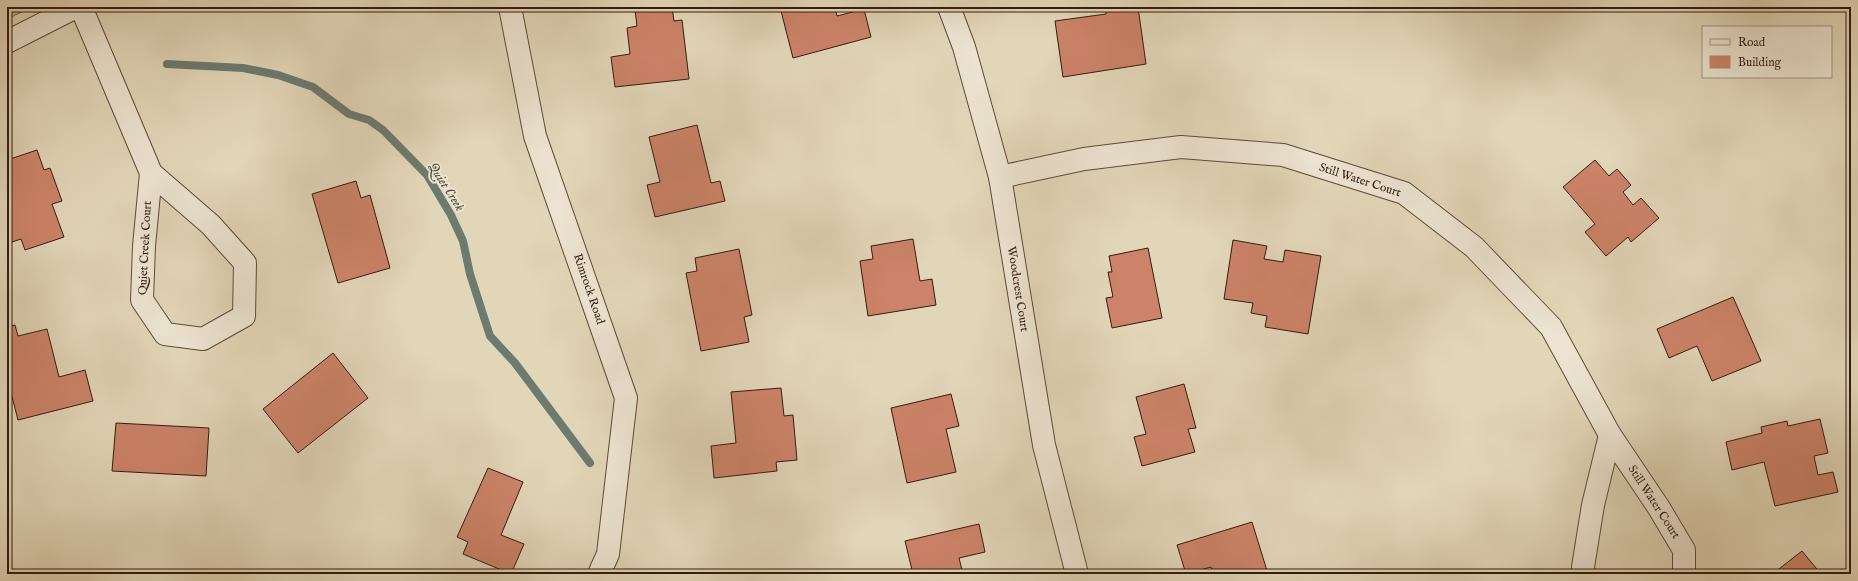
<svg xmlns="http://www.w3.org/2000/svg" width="1858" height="581" viewBox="0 0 1858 581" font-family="'IM FELL English',serif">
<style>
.green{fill:#b7bd8d;stroke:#746c4e}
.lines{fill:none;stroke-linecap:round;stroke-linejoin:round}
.stream{stroke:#6d7a70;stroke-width:8}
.building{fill:#cc8369;stroke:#321b0f}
.minor-casing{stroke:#5e4a39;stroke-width:24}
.minor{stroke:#ece4d1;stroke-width:22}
.labels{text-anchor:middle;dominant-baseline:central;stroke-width:4;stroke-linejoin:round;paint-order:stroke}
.street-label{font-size:12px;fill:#321b0f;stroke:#ece4d1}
.water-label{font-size:13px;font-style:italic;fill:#504a3f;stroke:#ece4d1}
</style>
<rect width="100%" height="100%" fill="#e2d6b8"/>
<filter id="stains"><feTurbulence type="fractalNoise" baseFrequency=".005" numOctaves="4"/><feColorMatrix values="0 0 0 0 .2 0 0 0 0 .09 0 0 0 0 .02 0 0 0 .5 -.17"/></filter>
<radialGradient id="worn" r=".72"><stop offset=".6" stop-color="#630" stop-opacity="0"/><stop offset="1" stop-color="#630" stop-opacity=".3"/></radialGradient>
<path class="green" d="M 7,7 L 32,7 L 7,19 Z"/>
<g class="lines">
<path class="stream" d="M 167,64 L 243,68 L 278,75 L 313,87 L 349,114 L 369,120 L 383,130 L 427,175 L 451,215 L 463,241 L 470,274 L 490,336 L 515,363 L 590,463"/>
</g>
<g class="building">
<path d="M 659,7 L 672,7 L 674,21 L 682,20 L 689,79 L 615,87 L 611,57 L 630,54 L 627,28 L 637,26 L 635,10 Z"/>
<path d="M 780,7 L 835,7 L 837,16 L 864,9 L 871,37 L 793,58 Z"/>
<path d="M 1106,7 L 1138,7 L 1146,64 L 1063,77 L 1055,21 L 1106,14 Z"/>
<path d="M 697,125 L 711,183 L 720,181 L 725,201 L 655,217 L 647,185 L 660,182 L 649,137 Z"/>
<path d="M 37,150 L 44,170 L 50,168 L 62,201 L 52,204 L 64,237 L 25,250 L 21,239 L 12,242 L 7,229 L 7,160 Z"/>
<path d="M 1595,160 L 1609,176 L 1617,169 L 1631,185 L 1623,192 L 1633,205 L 1641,198 L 1659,218 L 1631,242 L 1628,237 L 1606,256 L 1585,232 L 1595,224 L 1563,187 Z"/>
<path d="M 356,181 L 361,198 L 370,195 L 390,268 L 338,283 L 312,194 Z"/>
<path d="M 913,239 L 920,281 L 932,279 L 936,305 L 868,316 L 860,261 L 873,259 L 871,246 Z"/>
<path d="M 1233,240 L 1267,246 L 1264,259 L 1283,262 L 1285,250 L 1321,256 L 1308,334 L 1265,327 L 1267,316 L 1251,313 L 1253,303 L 1224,299 Z"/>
<path d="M 1148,248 L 1162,318 L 1112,328 L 1106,298 L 1113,297 L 1108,272 L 1112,272 L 1109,256 Z"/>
<path d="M 739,249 L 752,315 L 744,317 L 749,342 L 701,351 L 686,273 L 697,271 L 695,258 Z"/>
<path d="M 1733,297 L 1761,361 L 1712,381 L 1697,346 L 1669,358 L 1657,329 Z"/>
<path d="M 15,325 L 18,336 L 47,329 L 59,377 L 85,370 L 93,401 L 18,420 L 7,377 L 7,327 Z"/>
<path d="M 333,353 L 368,398 L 298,453 L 263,409 Z"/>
<path d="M 1184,384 L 1196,428 L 1188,429 L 1195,452 L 1142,466 L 1134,437 L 1146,434 L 1136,397 Z"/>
<path d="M 781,388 L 784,416 L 793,415 L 797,460 L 776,462 L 777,471 L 714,478 L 711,446 L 736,443 L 731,392 Z"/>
<path d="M 951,394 L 959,426 L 946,429 L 956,472 L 907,483 L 891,408 Z"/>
<path d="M 1820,419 L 1828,453 L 1814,456 L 1818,475 L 1833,472 L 1838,492 L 1775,506 L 1764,462 L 1732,470 L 1726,442 L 1762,433 L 1761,427 L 1787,421 L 1788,426 Z"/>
<path d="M 116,423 L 209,428 L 206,476 L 112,471 Z"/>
<path d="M 488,468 L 523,482 L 501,535 L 524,544 L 511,574 L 463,554 L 468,542 L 457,537 Z"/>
<path d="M 1252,522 L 1268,574 L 1213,574 L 1211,567 L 1186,574 L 1177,545 Z"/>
<path d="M 979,524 L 985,552 L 959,558 L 963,574 L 913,574 L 905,541 Z"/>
<path d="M 1802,551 L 1821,574 L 1776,574 L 1775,572 Z"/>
</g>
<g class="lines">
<g class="minor-casing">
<g id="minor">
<path d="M 81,7 L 151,173 L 211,225 L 245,263 L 244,316 L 203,339 L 165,334 L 142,300 L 144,246 L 151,173"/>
<path d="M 510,7 L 535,136 L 626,398 L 608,554 L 599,574"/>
<path d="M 949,7 L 964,47 L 1000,177 L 1044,445 L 1077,574"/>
<path d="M 7,42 L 76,7"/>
<path d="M 1000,177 L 1084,159 L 1181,147 L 1283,155 L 1404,193 L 1474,247 L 1551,327 L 1610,435 L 1659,508 L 1684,550 L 1684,574"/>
<path d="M 1584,574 L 1583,567 L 1593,505 L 1610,435"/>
</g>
</g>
<use href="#minor" class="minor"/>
</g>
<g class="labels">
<g class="street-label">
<text transform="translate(1360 180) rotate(18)">Still Water Court</text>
<text transform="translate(145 248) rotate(-87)">Quiet Creek Court</text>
<text transform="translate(589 289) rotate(71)">Rimrock Road</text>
<text transform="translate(1018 289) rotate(81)">Woodcrest Court</text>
<text transform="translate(1654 502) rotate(57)">Still Water Court</text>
</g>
<g class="water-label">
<text transform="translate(446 187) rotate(57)">Quiet Creek</text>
</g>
</g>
<rect width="1858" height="581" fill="none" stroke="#e2d6b8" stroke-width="24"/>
<rect x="8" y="8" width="1842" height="565" fill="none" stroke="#321b0f" stroke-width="2"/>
<rect x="12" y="12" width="1834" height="557" fill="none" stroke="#321b0f"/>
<rect x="1702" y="26" width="130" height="52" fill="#ece4d1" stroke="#a29483"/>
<rect x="1710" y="39" width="20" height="6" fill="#ece4d1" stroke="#a29483"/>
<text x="1738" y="46" font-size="12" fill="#321b0f">Road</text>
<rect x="1710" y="56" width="20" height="12" fill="#cc8369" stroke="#a29483"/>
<text x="1738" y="66" font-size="12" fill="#321b0f">Building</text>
<rect width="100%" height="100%" filter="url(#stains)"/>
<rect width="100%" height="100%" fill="url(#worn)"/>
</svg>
